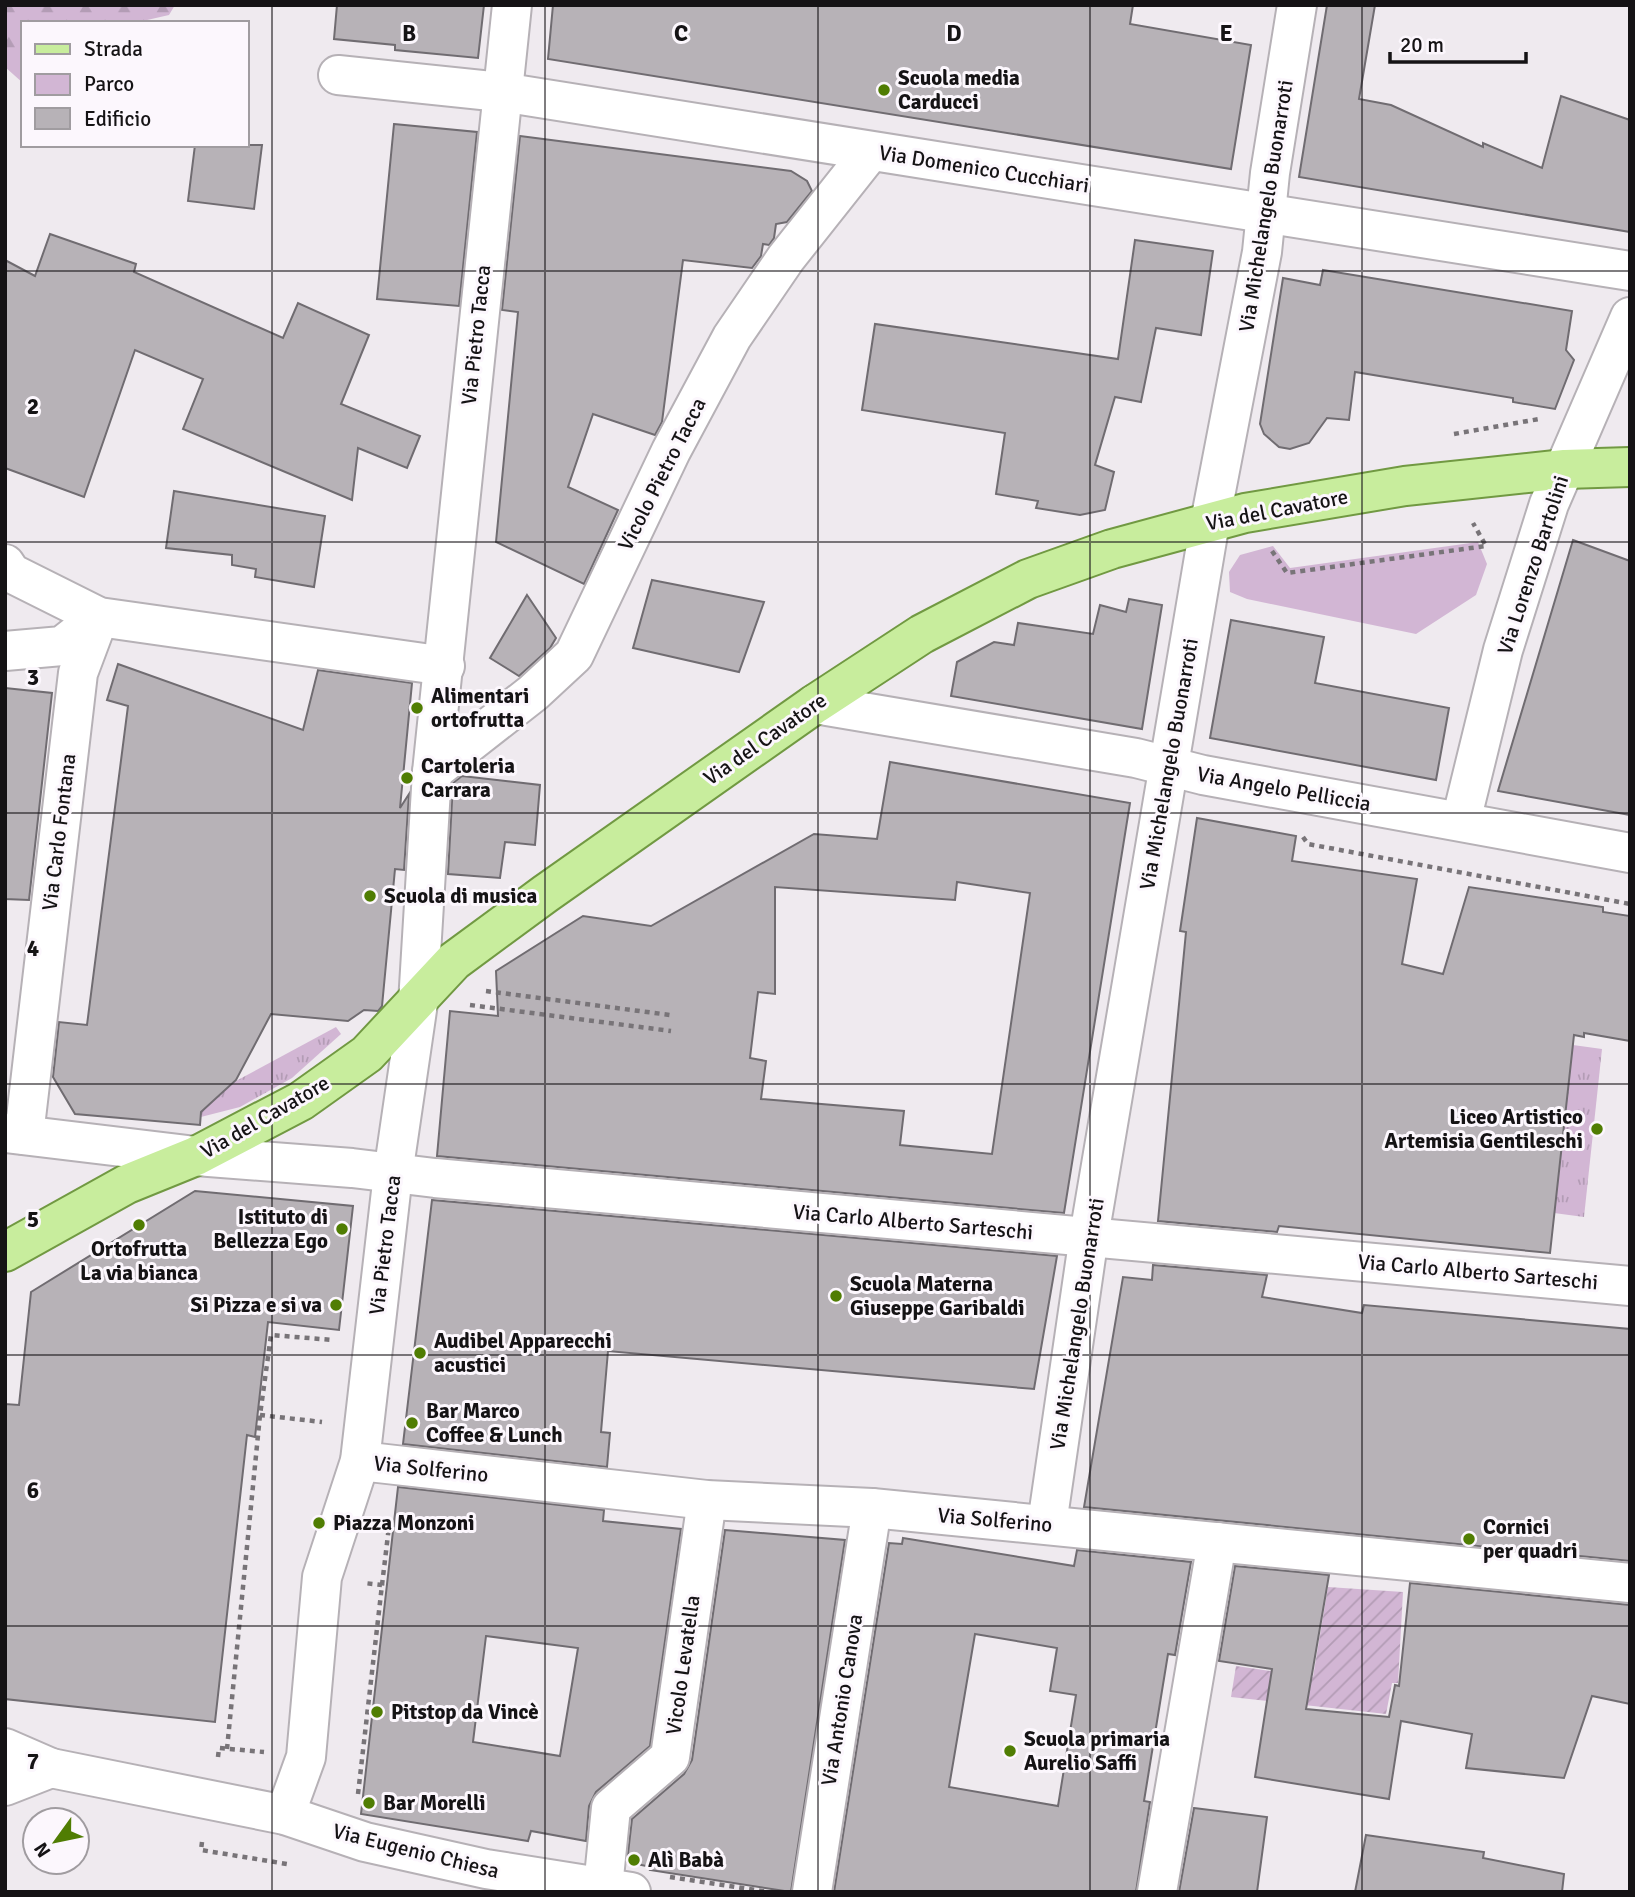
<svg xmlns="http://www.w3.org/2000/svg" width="1635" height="1897" viewBox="0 0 1635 1897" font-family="Signika,sans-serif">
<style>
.grass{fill:url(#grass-tufts)}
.forest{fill:url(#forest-firs)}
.park{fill:#d2b6d4}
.garden{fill:url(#garden-furrows)}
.building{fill:#b7b2b7;stroke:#706c71;stroke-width:2;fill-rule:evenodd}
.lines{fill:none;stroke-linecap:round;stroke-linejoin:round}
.minor-casing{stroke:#b6b1b6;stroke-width:42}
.major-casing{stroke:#719942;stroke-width:42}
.path{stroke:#787478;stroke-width:4.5;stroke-dasharray:5 5;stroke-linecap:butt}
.minor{stroke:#fff;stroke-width:38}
.major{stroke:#c8ed9d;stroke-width:38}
.grid{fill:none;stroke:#151315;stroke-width:2;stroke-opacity:0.55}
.poi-dot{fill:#507d03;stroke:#fcf7fd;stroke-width:2.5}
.labels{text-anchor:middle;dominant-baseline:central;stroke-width:6;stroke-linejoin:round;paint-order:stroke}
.poi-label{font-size:21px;font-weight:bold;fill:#151315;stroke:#fcf7fd;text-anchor:start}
.street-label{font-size:21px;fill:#151315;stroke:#fcf7fd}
.grid-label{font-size:23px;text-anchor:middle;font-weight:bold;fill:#151315;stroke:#fcf7fd;stroke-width:6;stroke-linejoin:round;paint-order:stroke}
</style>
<defs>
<pattern id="grass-tufts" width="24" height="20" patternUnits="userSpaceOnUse" patternTransform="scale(1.75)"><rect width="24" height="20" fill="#d2b6d4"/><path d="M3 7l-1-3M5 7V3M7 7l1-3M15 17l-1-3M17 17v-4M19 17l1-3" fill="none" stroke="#b39cb5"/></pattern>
<pattern id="forest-firs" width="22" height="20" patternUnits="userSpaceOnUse" patternTransform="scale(1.75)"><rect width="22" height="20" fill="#d2b6d4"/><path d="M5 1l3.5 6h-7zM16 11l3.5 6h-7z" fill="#b39cb5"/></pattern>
<pattern id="garden-furrows" width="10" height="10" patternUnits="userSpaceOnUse" patternTransform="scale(1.75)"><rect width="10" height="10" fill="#d2b6d4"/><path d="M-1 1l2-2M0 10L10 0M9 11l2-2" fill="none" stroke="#b39cb5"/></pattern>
</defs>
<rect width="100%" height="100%" fill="#efeaef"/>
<g class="grass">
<path d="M 336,1027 L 341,1034 L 292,1078 L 240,1107 L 193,1119 L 234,1082 Z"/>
<path d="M 1573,1045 L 1602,1049 L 1584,1217 L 1554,1213 Z"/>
</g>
<path class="forest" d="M 5,5 L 175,5 L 169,15 L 134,23 L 23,23 L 23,83 L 5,67 Z"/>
<path class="park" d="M 1478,542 L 1487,564 L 1476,595 L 1416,634 L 1247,599 L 1230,592 L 1229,572 L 1240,555 L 1273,546 L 1290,568 Z"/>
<path class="garden" d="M 1328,1587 L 1403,1592 L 1398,1683 L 1392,1683 L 1386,1714 L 1231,1697 L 1236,1666 L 1313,1677 Z"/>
<g class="building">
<path d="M 337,5 L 484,5 L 478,58 L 395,50 L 395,45 L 334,39 Z"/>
<path d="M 553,5 L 1133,5 L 1130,24 L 1251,45 L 1231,169 L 548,59 Z"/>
<path d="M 1327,5 L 1375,5 L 1359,99 L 1391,105 L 1483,147 L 1483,143 L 1542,168 L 1561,96 L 1630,120 L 1630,232 L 1299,177 Z"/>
<path d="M 394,124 L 477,132 L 459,306 L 377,299 Z"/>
<path d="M 520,136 L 791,171 L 807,181 L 812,191 L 787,222 L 776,224 L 774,238 L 769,245 L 763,244 L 761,256 L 752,268 L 683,260 L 662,422 L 655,435 L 593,414 L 568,487 L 618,510 L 584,584 L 496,542 L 518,312 L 502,310 Z"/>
<path d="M 195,145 L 262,145 L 254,209 L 188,201 Z"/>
<path d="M 50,234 L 136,264 L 134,272 L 283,338 L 298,303 L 369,335 L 341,404 L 420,436 L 407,468 L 358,448 L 352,500 L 183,429 L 203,379 L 135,350 L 84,497 L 5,468 L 5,260 L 35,276 Z"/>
<path d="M 1135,240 L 1213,251 L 1201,335 L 1156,328 L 1141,402 L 1115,397 L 1095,465 L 1114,472 L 1105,510 L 1080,515 L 1036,508 L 1038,501 L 996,494 L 1005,433 L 862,410 L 875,324 L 1118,359 Z"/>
<path d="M 1323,270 L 1572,311 L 1566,350 L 1574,360 L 1555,409 L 1513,402 L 1513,398 L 1355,372 L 1349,420 L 1327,418 L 1309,443 L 1290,449 L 1279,447 L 1264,434 L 1260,424 L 1283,278 L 1320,285 Z"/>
<path d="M 174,491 L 325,516 L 314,587 L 255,577 L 256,569 L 232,565 L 232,555 L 166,548 Z"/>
<path d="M 1573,540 L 1630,561 L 1630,815 L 1498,791 Z"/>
<path d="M 652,580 L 764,602 L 739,672 L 633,648 Z"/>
<path d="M 527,595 L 556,638 L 550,648 L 519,676 L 490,658 Z"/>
<path d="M 1129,599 L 1162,605 L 1142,729 L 951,696 L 957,662 L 994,642 L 1014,645 L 1018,623 L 1093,634 L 1100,605 L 1126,612 Z"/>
<path d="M 1231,620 L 1324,637 L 1315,683 L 1449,708 L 1436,780 L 1210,738 Z"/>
<path d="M 118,664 L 303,730 L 318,670 L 412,683 L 400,808 L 409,794 L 404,870 L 395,869 L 382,1006 L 378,1011 L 364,1010 L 348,1021 L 271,1014 L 236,1080 L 201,1112 L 200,1125 L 75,1114 L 53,1077 L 59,1022 L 87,1025 L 128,706 L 107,700 Z"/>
<path d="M 5,688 L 52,693 L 29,900 L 5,899 Z"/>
<path d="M 890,762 L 1130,803 L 1064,1213 L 437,1156 L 450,1011 L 498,1016 L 496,971 L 583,916 L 651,926 L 814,834 L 877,839 ZM 957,882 L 1030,893 L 992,1154 L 900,1145 L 904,1111 L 761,1099 L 766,1061 L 750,1058 L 758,992 L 775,994 L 775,887 L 955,900 Z"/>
<path d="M 462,776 L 540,785 L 535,845 L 505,842 L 500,878 L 448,874 L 453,783 Z"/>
<path d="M 1197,818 L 1296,836 L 1292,861 L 1417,879 L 1402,964 L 1443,974 L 1469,887 L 1603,907 L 1603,912 L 1630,916 L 1630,1041 L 1584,1033 L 1584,1037 L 1574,1035 L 1550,1253 L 1279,1226 L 1277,1232 L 1158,1221 L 1186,932 L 1180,931 Z"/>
<path d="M 195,1191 L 353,1206 L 339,1330 L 268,1322 L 255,1437 L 247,1435 L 215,1722 L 5,1699 L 5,1404 L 19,1405 L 31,1292 Z"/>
<path d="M 432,1200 L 1057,1256 L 1034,1389 L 608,1351 L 601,1432 L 610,1433 L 607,1467 L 403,1444 Z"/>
<path d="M 1153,1265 L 1267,1275 L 1262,1297 L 1362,1313 L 1364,1305 L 1630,1329 L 1630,1561 L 1084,1507 L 1123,1277 L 1152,1280 Z"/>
<path d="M 398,1487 L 604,1510 L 603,1521 L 681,1529 L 650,1746 L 596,1792 L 589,1806 L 586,1841 L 531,1831 L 528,1841 L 361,1814 ZM 486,1636 L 578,1648 L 560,1756 L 473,1742 Z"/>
<path d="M 725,1530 L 845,1540 L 791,1892 L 650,1870 L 651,1867 L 627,1862 L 632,1819 L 684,1774 L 692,1760 Z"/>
<path d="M 903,1538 L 1074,1566 L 1077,1550 L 1191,1562 L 1175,1655 L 1168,1654 L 1144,1801 L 1150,1802 L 1136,1892 L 834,1892 L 889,1543 L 902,1544 ZM 975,1634 L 1057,1648 L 1050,1691 L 1076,1695 L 1058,1806 L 949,1787 Z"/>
<path d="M 1235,1566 L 1329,1575 L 1306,1709 L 1389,1717 L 1395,1685 L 1399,1686 L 1410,1583 L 1630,1605 L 1630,1704 L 1592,1696 L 1564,1778 L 1466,1768 L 1472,1734 L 1401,1721 L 1389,1799 L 1255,1777 L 1272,1669 L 1219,1661 Z"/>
<path d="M 1194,1808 L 1267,1817 L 1257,1892 L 1179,1892 Z"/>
<path d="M 1366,1835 L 1484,1852 L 1483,1858 L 1564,1874 L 1562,1892 L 1355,1892 Z"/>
</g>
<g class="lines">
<g class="minor-casing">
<g id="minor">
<path d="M 338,75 L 501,92 L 1630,271"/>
<path d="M 5,564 L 11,573 L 99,617 L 445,666"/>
<path d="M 5,651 L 62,646 L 99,617"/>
<path d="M 815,704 L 1136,758 L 1203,775 L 1630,853"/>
<path d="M 432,772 L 533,693 L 574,655 L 671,451 L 732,337 L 786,258 L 870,152"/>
<path d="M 1461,821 L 1503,650 L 1549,504 L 1630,317"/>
<path d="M 5,1133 L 196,1156 L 352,1168 L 435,1178 L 1630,1286"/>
<path d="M 24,1135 L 78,673 L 99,617"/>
<path d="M 360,1461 L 707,1500 L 872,1508 L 1630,1583"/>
<path d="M 1047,1524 L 1089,1236 L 1161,812 L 1210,522 L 1262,252 L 1270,173 L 1297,5"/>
<path d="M 5,1748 L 51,1768"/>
<path d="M 5,1786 L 51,1768 L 285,1815 L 365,1842 L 486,1869 L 631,1892"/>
<path d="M 285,1815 L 306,1757 L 322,1577 L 360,1461 L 393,1174 L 418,1003 L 432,772 L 512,5"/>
<path d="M 603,1887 L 611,1808 L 670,1757 L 707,1500"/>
<path d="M 812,1892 L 872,1508"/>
<path d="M 1157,1892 L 1217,1542"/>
</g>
</g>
<g class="major-casing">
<path id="major" d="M 5,1252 L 127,1184 L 196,1156 L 301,1101 L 367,1054 L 454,961 L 545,894 L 815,704 L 922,634 L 1028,579 L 1112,549 L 1245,513 L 1405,486 L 1565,469 L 1630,467"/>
</g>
<g class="path">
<path d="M 1454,434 L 1539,419"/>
<path d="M 1272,551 L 1287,573 L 1486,546 L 1473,523"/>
<path d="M 1303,837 L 1308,844 L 1630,904"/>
<path d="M 486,991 L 670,1015"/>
<path d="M 470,1005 L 671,1031"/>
<path d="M 260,1415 L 322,1422"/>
<path d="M 382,1585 L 390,1518"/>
<path d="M 227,1749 L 260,1415 L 271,1335 L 333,1340"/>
<path d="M 218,1757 L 219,1748 L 264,1752"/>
<path d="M 358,1794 L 382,1585 L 364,1583"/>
<path d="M 202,1842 L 201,1850 L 287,1864"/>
<path d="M 670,1877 L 769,1892"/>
</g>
<use href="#minor" class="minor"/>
<use href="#major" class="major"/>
</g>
<path class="grid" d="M 272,5 L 272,1892M 545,5 L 545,1892M 818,5 L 818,1892M 1090,5 L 1090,1892M 1362,5 L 1362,1892M 5,271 L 1630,271M 5,542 L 1630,542M 5,813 L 1630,813M 5,1084 L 1630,1084M 5,1355 L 1630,1355M 5,1626 L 1630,1626"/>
<g class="poi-dot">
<circle cx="884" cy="90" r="7"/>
<circle cx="417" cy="708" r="7"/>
<circle cx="407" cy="778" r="7"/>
<circle cx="370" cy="896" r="7"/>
<circle cx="1597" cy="1129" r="7"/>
<circle cx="139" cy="1225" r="7"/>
<circle cx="342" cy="1229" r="7"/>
<circle cx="836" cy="1296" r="7"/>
<circle cx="336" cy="1305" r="7"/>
<circle cx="420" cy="1353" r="7"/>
<circle cx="412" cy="1423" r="7"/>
<circle cx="319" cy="1523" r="7"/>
<circle cx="1469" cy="1539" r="7"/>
<circle cx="377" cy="1712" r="7"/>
<circle cx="1010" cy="1751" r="7"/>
<circle cx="369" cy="1803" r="7"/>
<circle cx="634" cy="1860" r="7"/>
</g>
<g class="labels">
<g class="poi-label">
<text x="898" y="78">Scuola media<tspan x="898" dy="24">Carducci</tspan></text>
<text x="431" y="696">Alimentari<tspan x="431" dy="24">ortofrutta</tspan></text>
<text x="421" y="766">Cartoleria<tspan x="421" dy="24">Carrara</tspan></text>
<text x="384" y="896">Scuola di musica</text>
<text x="1583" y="1117" text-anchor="end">Liceo Artistico<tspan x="1583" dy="24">Artemisia Gentileschi</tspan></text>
<text x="328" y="1217" text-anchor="end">Istituto di<tspan x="328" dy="24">Bellezza Ego</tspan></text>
<text x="139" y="1249" text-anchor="middle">Ortofrutta<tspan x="139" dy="24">La via bianca</tspan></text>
<text x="850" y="1284">Scuola Materna<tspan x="850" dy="24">Giuseppe Garibaldi</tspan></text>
<text x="322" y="1305" text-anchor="end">Si Pizza e si va</text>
<text x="434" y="1341">Audibel Apparecchi<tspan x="434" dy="24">acustici</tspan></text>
<text x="426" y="1411">Bar Marco<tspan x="426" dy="24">Coffee &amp; Lunch</tspan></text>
<text x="333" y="1523">Piazza Monzoni</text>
<text x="1483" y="1527">Cornici<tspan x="1483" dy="24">per quadri</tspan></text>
<text x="391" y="1712">Pitstop da Vincè</text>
<text x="1024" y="1739">Scuola primaria<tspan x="1024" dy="24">Aurelio Saffi</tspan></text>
<text x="383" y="1803">Bar Morelli</text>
<text x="648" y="1860">Alì Babà</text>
</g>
<g class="street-label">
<text transform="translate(984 169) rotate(9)">Via Domenico Cucchiari</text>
<text transform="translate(1266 206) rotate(-81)">Via Michelangelo Buonarroti</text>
<text transform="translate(476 335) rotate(-84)">Via Pietro Tacca</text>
<text transform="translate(662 474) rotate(-63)">Vicolo Pietro Tacca</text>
<text transform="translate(1277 510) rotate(-11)">Via del Cavatore</text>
<text transform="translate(1533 565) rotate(-72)">Via Lorenzo Bartolini</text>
<text transform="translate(765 739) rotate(-35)">Via del Cavatore</text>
<text transform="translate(1169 764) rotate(-80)">Via Michelangelo Buonarroti</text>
<text transform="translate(1284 789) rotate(10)">Via Angelo Pelliccia</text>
<text transform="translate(59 832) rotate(-83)">Via Carlo Fontana</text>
<text transform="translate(265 1117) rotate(-30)">Via del Cavatore</text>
<text transform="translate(913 1222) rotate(5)">Via Carlo Alberto Sarteschi</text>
<text transform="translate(385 1245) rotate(-83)">Via Pietro Tacca</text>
<text transform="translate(1478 1272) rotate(5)">Via Carlo Alberto Sarteschi</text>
<text transform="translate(1077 1324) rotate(-81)">Via Michelangelo Buonarroti</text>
<text transform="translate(431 1469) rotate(6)">Via Solferino</text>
<text transform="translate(995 1520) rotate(5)">Via Solferino</text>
<text transform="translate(683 1665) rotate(-82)">Vicolo Levatella</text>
<text transform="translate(842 1700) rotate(-81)">Via Antonio Canova</text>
<text transform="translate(416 1851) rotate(14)">Via Eugenio Chiesa</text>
</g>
</g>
<g class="grid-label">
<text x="409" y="41">B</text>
<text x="681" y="41">C</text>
<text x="954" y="41">D</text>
<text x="1226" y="41">E</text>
<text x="33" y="414">2</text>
<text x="33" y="685">3</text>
<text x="33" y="956">4</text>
<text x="33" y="1227">5</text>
<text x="33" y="1498">6</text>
<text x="33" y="1769">7</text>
</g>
<rect width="1635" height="1897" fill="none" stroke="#151315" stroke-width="14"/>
<rect x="21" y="21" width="228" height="126" fill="#fcf7fd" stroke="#a09ca0" stroke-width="2"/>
<rect x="35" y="44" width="35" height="10" fill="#c8ed9d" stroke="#a09ca0" stroke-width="2"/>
<text x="84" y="56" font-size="21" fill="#151315">Strada</text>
<rect x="35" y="74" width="35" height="21" fill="#d2b6d4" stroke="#a09ca0" stroke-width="2"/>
<text x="84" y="91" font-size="21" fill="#151315">Parco</text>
<rect x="35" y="108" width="35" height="21" fill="#b7b2b7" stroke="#a09ca0" stroke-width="2"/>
<text x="84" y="126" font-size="21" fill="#151315">Edificio</text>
<g transform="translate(56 1841) rotate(237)"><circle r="33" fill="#fcf7fd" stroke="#a09ca0" stroke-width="2"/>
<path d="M0-5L12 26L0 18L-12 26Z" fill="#507d03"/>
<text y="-10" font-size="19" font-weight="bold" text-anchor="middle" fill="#151315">N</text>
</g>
<path d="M1390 52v10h136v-10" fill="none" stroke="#151315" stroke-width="3.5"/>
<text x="1400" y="52" font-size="21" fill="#151315" stroke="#fcf7fd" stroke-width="5" paint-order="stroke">20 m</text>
</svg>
